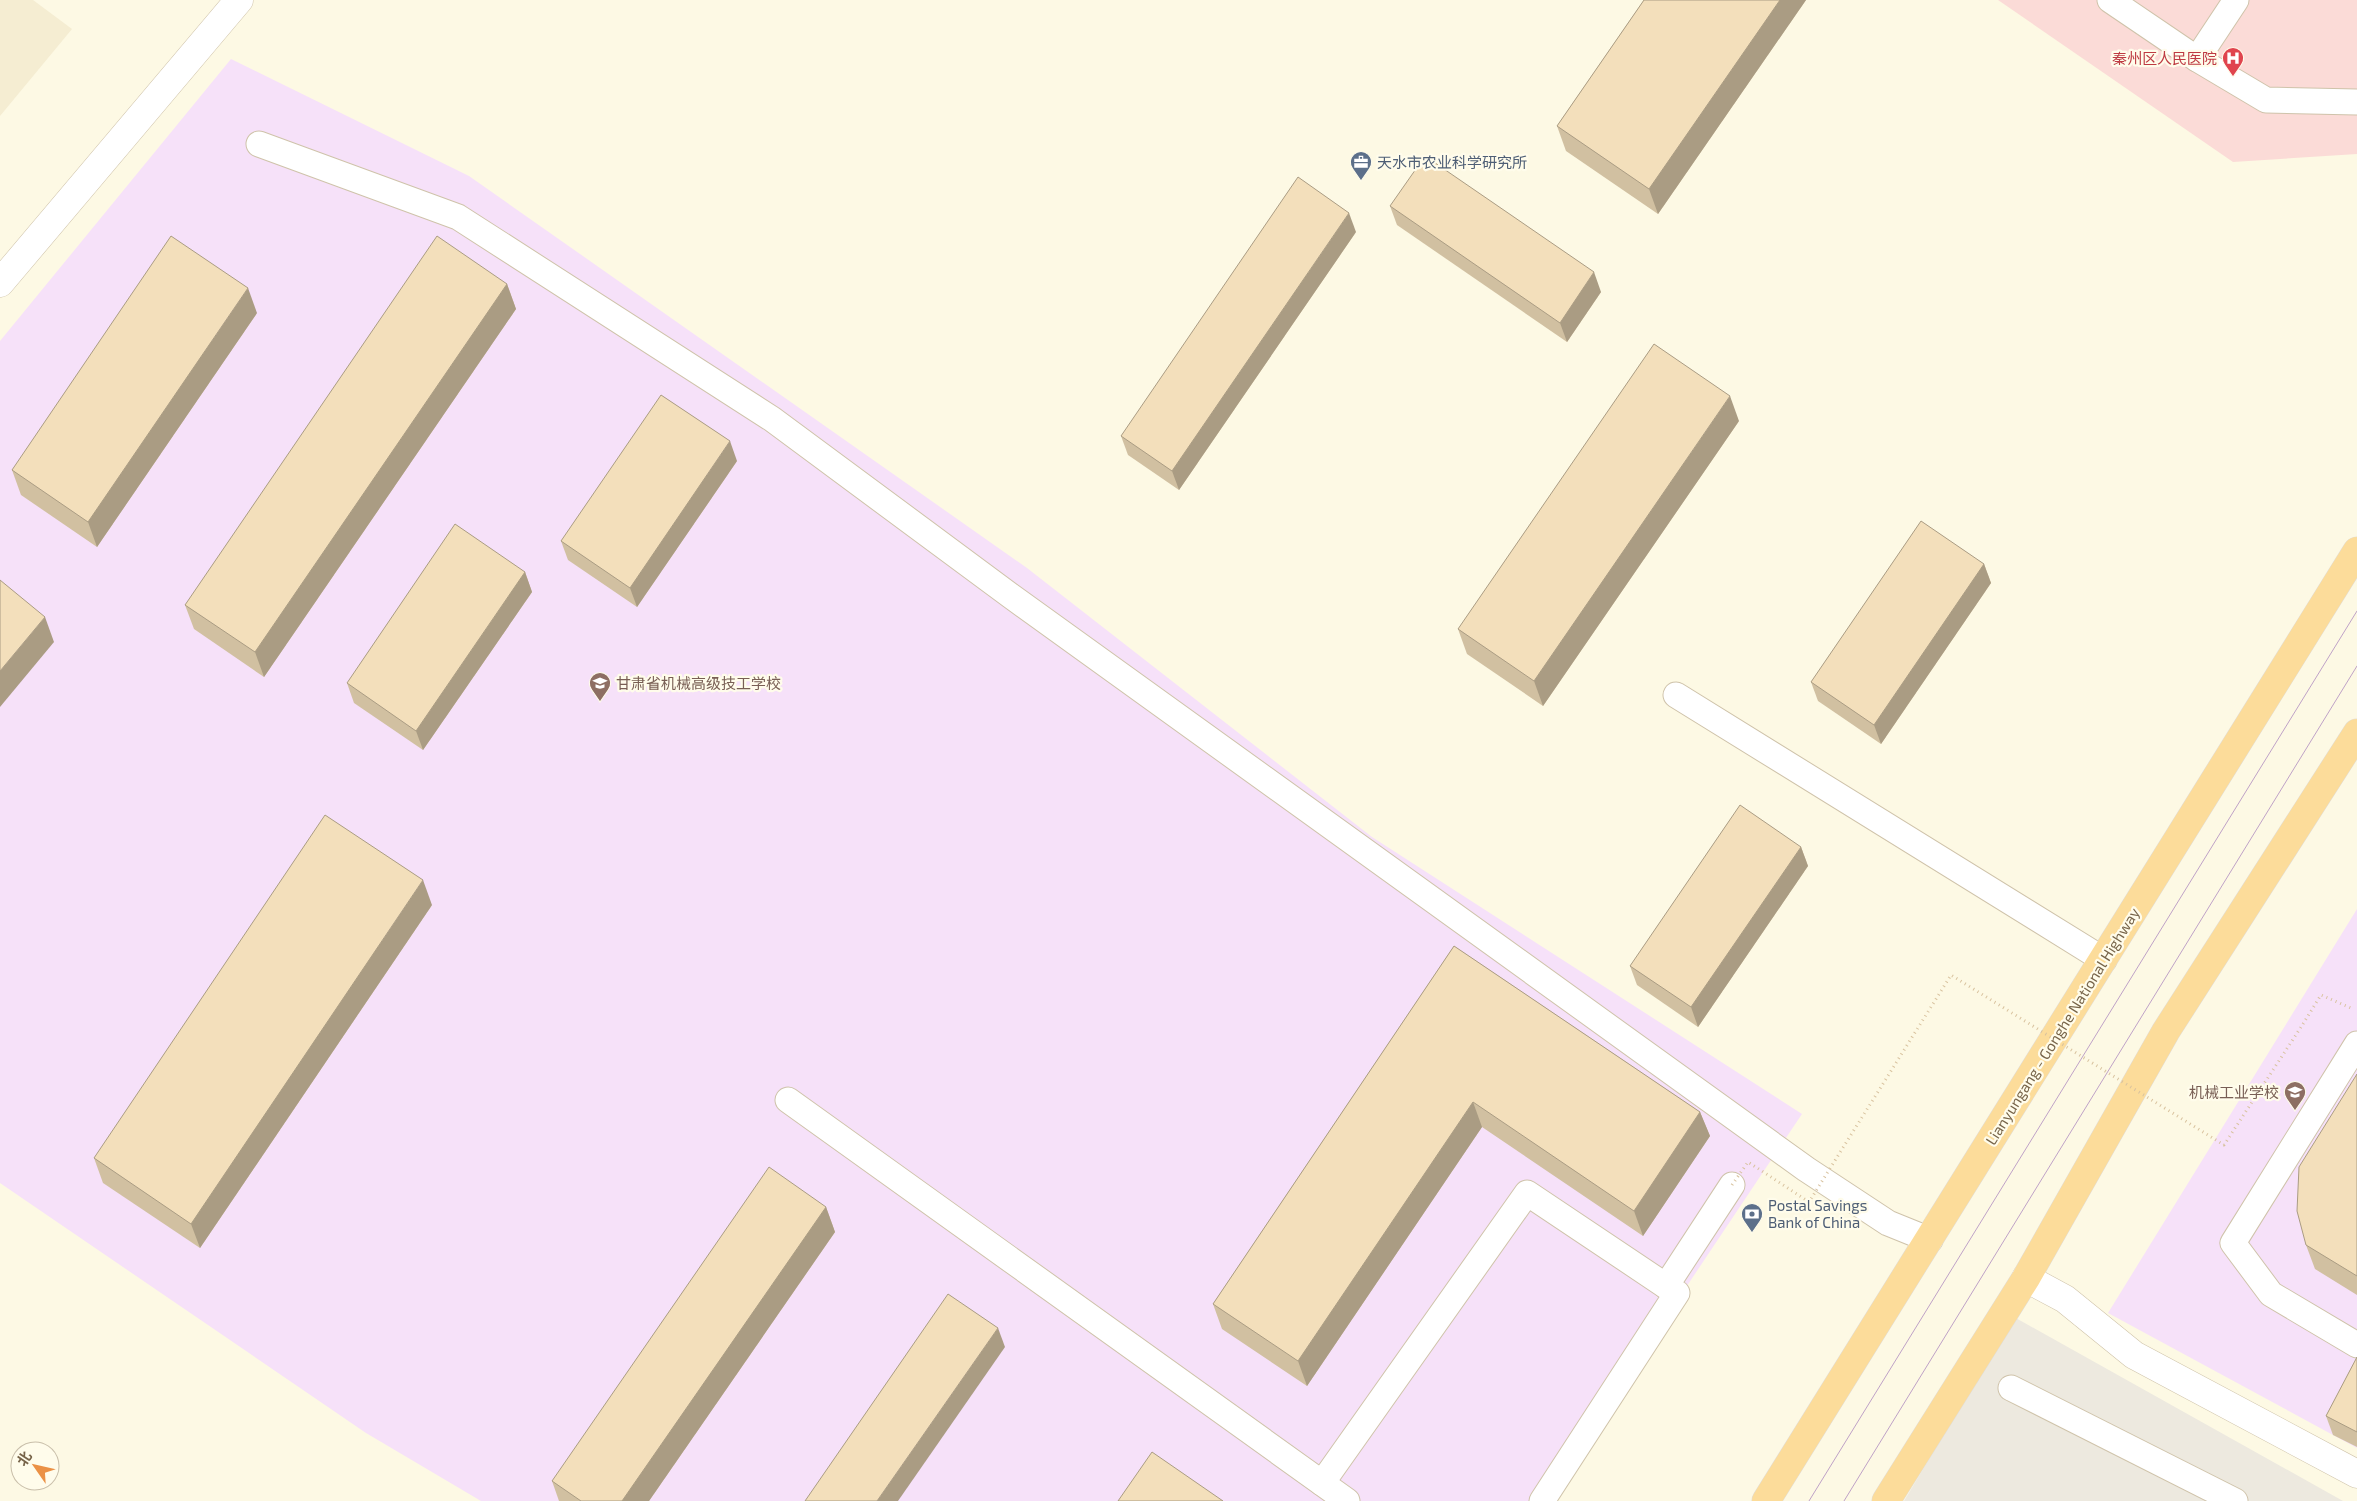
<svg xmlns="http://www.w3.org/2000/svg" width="2357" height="1501" viewBox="0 0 2357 1501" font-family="'Exo 2','Noto Sans SC',sans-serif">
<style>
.residential{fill:#f5edd2}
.industrial{fill:#ede9df}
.education{fill:#f6e1f9}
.medical{fill:#fbdbd7}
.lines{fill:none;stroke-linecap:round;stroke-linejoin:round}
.service-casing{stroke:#cfc3aa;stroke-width:27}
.minor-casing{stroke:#cfc3aa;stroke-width:29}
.trunk-casing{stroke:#e1ddd7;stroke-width:29}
.path{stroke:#d8c29e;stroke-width:3;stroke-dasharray:1 4;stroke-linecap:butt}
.service{stroke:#fff;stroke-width:25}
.minor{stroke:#fff;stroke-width:28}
.trunk{stroke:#fcdc9a;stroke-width:28}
.tram{stroke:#bfa2c7;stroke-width:1}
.path-bridge{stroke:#d8c29e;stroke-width:3;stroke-dasharray:1 4;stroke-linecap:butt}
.wall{fill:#d1c0a1}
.shaded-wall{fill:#aa9c83}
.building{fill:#f3dfbb;stroke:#aa9c83}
.labels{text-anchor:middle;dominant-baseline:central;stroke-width:4.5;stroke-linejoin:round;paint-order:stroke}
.health-label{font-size:15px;fill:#be3a42;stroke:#fffceb;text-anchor:end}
.service-label{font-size:15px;fill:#4e5e75;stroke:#fffceb;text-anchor:start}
.education-label{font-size:15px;fill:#785e54;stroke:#fffceb;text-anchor:start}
.street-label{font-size:15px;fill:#776449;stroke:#fffceb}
</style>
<rect width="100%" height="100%" fill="#fdf9e4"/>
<path class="residential" d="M 0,0 L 33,0 L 72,29 L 0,116 Z"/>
<path class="industrial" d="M 2014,1317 L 2343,1501 L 1904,1501 Z"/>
<g class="education">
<path d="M 231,59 L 469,176 L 1027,568 L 1372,837 L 1802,1114 L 1543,1501 L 481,1501 L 366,1433 L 0,1183 L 0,341 Z"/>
<path d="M 2357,909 L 2357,1448 L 2108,1313 Z"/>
</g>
<path class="medical" d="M 1998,0 L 2357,0 L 2357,154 L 2233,162 Z"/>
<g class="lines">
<g class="service-casing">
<g id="service">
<path d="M 2110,0 L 2197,59 L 2236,0"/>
<path d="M 2197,59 L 2266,100 L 2357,102"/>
<path d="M 259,144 L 458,217 L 772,419 L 1011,596 L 1806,1169 L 1888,1223 L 1930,1240"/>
<path d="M 1676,695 L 2104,960"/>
<path d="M 2357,1044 L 2233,1243 L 2271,1294 L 2357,1345"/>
<path d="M 788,1100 L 1347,1501"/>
<path d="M 2011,1388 L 2235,1501"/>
<path d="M 1322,1483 L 1527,1193 L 1666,1286"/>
<path d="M 1542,1501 L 1677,1293 L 1666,1286 L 1732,1185"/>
</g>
</g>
<g class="minor-casing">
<g id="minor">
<path d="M 0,283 L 239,0"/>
<path d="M 2026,1278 L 2065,1299 L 2134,1355 L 2357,1474"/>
</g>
</g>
<g class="trunk-casing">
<g id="trunk">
<path d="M 1766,1501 L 2357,551"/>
<path d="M 1886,1501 L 2026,1278 L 2166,1031 L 2357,733"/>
</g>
</g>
<path class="path" d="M 2303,1024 L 2321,995 L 2351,1008"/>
<use href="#service" class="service"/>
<use href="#minor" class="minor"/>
<use href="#trunk" class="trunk"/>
<g class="tram">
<path d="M 1809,1501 L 2357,611"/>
<path d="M 1844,1501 L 2357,666"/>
</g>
<path class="path-bridge" d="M 1732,1185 L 1748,1162 L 1809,1202 L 1951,975 L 2224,1145 L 2303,1024"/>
</g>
<g class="wall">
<path d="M 1644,0 L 1806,0 L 1658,214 L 1566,151 L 1557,126 Z"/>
<path d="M 1390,206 L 1601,292 L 1567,342 L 1397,225 Z"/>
<path d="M 1356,232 L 1179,490 L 1128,455 L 1121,436 Z"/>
<path d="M 507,284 L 516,309 L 264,677 L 194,629 L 185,605 Z"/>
<path d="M 257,313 L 97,547 L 21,495 L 12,470 Z"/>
<path d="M 1739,421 L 1543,706 L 1467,654 L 1458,629 Z"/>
<path d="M 737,461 L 637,607 L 568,560 L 561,541 Z"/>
<path d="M 1984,564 L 1991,583 L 1881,744 L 1818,701 L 1811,682 Z"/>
<path d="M 525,572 L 532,592 L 423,750 L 354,703 L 347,683 Z"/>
<path d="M 1801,847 L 1808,866 L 1698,1027 L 1637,985 L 1630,966 Z"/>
<path d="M 432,905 L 200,1248 L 103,1183 L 94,1158 Z"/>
<path d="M 1454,946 L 1700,1112 L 1710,1136 L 1643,1236 L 1482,1127 L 1307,1386 L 1222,1329 L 1213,1304 Z"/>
<path d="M 2357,1074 L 2357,1295 L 2315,1269 L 2306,1245 Z"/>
<path d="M 826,1207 L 835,1232 L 649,1501 L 559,1501 L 552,1481 Z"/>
<path d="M 2357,1357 L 2357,1447 L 2333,1435 L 2326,1416 Z"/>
</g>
<g class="shaded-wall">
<path d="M 1780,0 L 1806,0 L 1658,214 L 1649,189 Z"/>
<path d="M 1349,213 L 1356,232 L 1179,490 L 1172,471 Z"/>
<path d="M 1594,272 L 1601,292 L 1567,342 L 1560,323 Z"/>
<path d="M 507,284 L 516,309 L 264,677 L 255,652 Z"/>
<path d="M 248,288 L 257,313 L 97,547 L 88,522 Z"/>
<path d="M 1730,396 L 1739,421 L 1543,706 L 1534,681 Z"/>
<path d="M 730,441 L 737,461 L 637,607 L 630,588 Z"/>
<path d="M 1984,564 L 1991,583 L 1881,744 L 1874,725 Z"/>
<path d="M 525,572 L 532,592 L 423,750 L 416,731 Z"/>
<path d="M 45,617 L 54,642 L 0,707 L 0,671 Z"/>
<path d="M 1801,847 L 1808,866 L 1698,1027 L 1691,1007 Z"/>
<path d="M 423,880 L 432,905 L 200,1248 L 191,1224 Z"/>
<path d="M 1473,1102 L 1482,1127 L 1307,1386 L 1298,1361 Z"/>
<path d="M 1700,1112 L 1710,1136 L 1643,1236 L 1634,1211 Z"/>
<path d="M 826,1207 L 835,1232 L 649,1501 L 622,1501 Z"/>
<path d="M 998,1328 L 1005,1347 L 898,1501 L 877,1501 Z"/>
</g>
<g class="building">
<path d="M 1644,0 L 1780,0 L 1649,189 L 1557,126 Z"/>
<path d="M 1425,156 L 1594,272 L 1560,323 L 1390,206 Z"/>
<path d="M 1298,177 L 1349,213 L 1172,471 L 1121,436 Z"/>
<path d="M 171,236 L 248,288 L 88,522 L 12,470 Z"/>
<path d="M 437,236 L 507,284 L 255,652 L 185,605 Z"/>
<path d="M 1654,344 L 1730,396 L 1534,681 L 1458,629 Z"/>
<path d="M 661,395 L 730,441 L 630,588 L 561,541 Z"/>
<path d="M 1921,521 L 1984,564 L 1874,725 L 1811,682 Z"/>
<path d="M 455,524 L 525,572 L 416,731 L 347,683 Z"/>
<path d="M 0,580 L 45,617 L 0,671 Z"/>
<path d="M 1740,805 L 1801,847 L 1691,1007 L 1630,966 Z"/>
<path d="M 325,815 L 423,880 L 191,1224 L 94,1158 Z"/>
<path d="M 1454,946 L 1700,1112 L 1634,1211 L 1473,1102 L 1298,1361 L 1213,1304 Z"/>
<path d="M 2357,1074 L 2357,1276 L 2306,1245 L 2297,1211 L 2299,1167 Z"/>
<path d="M 769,1167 L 826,1207 L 622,1501 L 581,1501 L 552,1481 Z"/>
<path d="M 948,1294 L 998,1328 L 877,1501 L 805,1501 Z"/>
<path d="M 2357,1357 L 2357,1432 L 2326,1416 Z"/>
<path d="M 1152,1452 L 1223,1501 L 1118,1501 Z"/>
</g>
<defs>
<g id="hospital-pin" transform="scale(1.125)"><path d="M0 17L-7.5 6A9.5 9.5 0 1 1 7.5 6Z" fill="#e0444e" stroke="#fffceb"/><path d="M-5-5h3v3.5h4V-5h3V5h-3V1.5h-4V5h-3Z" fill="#fff"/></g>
<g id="office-pin" transform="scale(1.125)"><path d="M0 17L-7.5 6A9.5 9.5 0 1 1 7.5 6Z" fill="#5c6f8a" stroke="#fffceb"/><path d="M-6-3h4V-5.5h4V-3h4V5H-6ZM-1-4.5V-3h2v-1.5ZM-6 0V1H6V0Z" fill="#fff"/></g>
<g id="university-pin" transform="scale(1.125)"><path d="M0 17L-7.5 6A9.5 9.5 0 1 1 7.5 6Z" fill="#8d6e63" stroke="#fffceb"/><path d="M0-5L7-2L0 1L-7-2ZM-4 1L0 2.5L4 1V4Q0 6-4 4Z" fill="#fff"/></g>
<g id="bank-pin" transform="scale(1.125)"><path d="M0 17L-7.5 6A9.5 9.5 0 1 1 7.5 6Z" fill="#5c6f8a" stroke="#fffceb"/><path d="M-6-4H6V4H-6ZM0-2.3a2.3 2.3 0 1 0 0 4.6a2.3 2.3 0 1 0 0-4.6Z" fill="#fff"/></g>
</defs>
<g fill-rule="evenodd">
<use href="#hospital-pin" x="2233" y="58"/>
<use href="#office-pin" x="1361" y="162"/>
<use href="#university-pin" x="600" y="683"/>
<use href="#university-pin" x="2295" y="1092"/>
<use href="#bank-pin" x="1752" y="1214"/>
</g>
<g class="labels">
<g class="health-label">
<text x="2217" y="58">秦州区人民医院</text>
</g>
<g class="service-label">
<text x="1377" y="162">天水市农业科学研究所</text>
<text x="1768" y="1205">Postal Savings<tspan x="1768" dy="17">Bank of China</tspan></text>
</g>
<g class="education-label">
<text x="616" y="683">甘肃省机械高级技工学校</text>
<text x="2279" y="1092" text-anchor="end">机械工业学校</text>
</g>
<g class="street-label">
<text transform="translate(2062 1026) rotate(-58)">Lianyungang - Gonghe National Highway</text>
</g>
</g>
<g transform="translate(35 1466) rotate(304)"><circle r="24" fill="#fffceb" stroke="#c9bfaa"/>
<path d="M0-4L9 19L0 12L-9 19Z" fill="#eb9145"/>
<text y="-8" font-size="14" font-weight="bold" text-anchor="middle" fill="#776449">北</text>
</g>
</svg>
